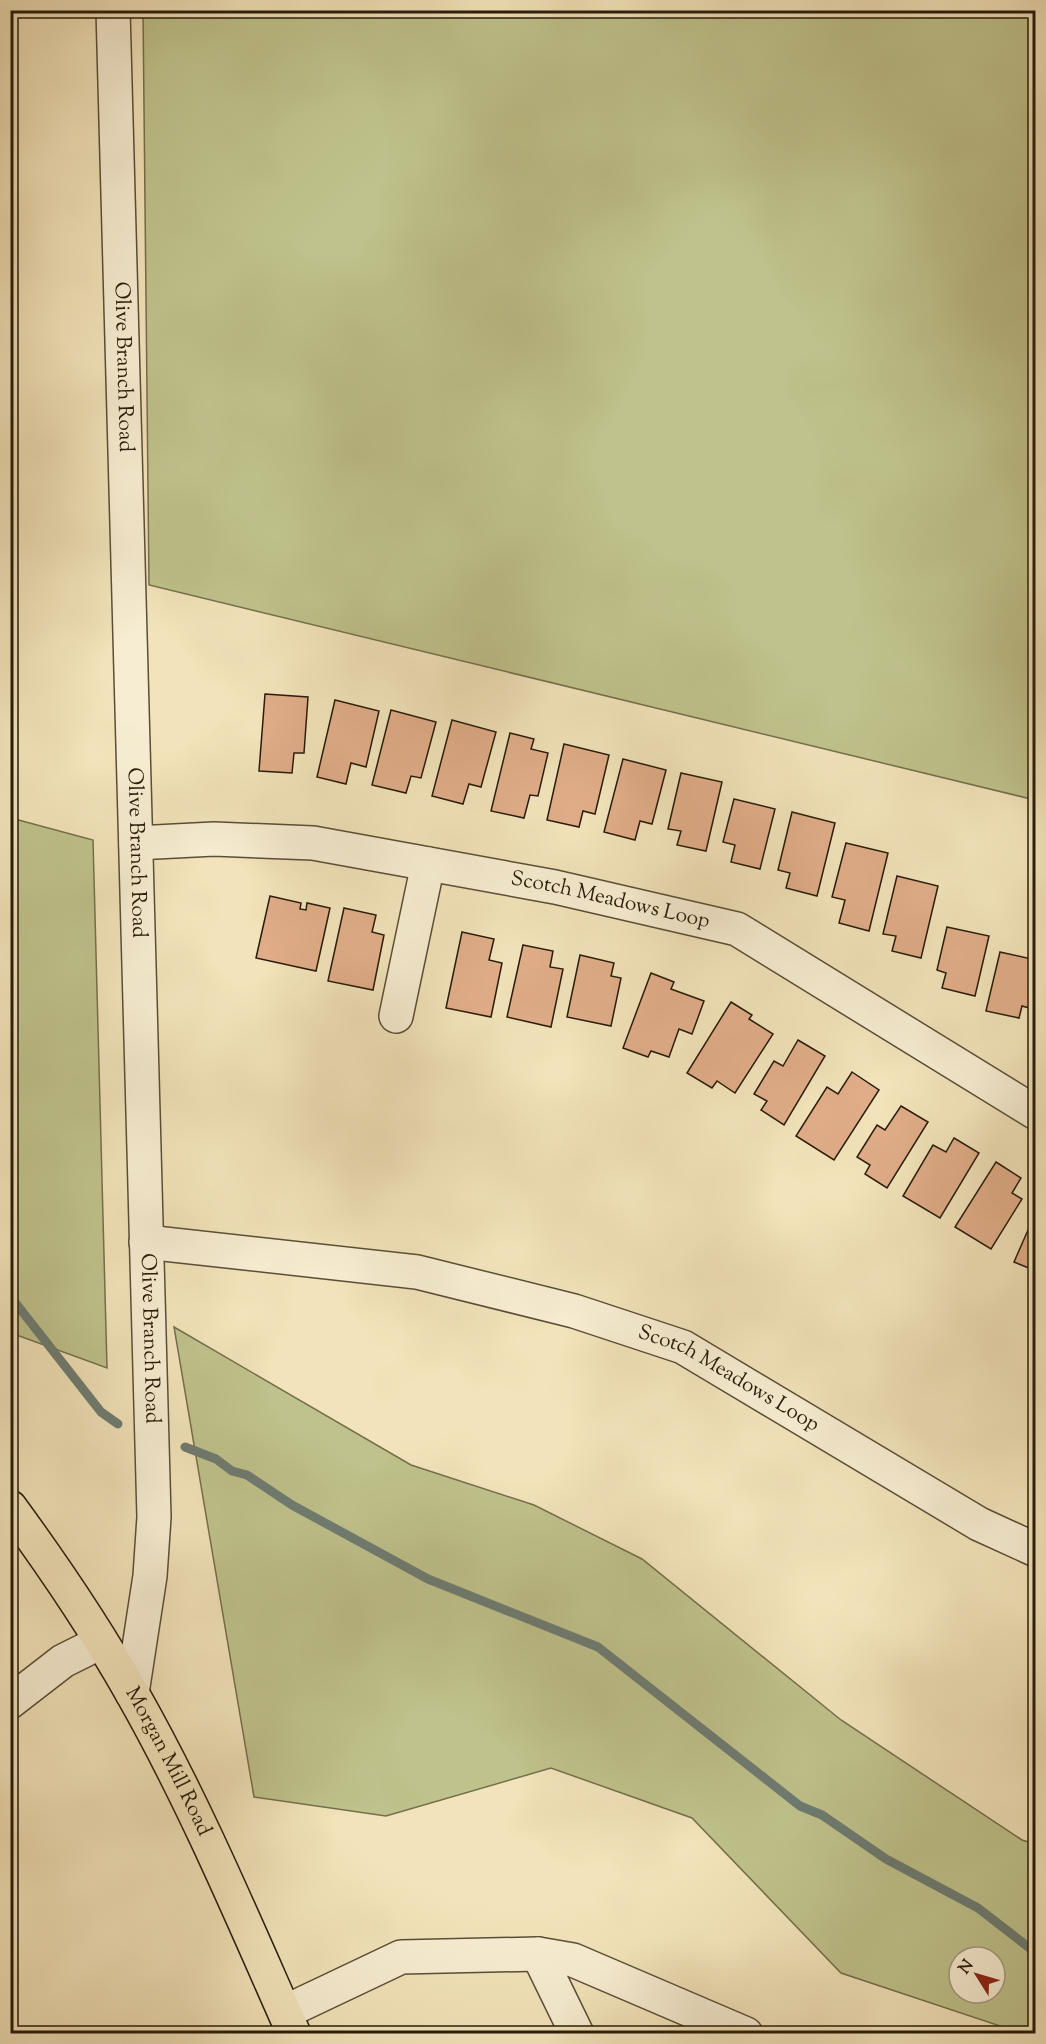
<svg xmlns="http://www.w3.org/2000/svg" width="1046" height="2044" viewBox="0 0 1046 2044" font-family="'Sorts Mill Goudy',serif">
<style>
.green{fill:#bfc28c;stroke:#746f4b;stroke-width:1.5;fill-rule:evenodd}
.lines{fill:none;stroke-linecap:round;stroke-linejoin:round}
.stream{stroke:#6e7c72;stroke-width:9}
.building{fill:#e0ad88;stroke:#281c0a;stroke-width:1.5}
.minor-casing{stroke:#5a4e36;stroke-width:36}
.major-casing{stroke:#281c0a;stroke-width:36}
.minor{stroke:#f7edd2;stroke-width:33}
.major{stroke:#f2e3ba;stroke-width:33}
.labels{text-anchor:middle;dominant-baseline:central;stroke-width:5;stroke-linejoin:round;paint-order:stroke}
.street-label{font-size:21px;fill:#281c0a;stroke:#f7edd2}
</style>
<rect width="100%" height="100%" fill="#f2e3ba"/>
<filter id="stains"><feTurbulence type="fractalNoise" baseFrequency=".00333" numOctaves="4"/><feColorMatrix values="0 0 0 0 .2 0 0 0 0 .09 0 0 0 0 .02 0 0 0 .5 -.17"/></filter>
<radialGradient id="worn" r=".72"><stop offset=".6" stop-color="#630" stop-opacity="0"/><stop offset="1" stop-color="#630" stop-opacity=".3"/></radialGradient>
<g class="green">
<path d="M 143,11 L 1035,11 L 1035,800 L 149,585 Z"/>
<path d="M 11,818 L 93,840 L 107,1368 L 11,1333 Z"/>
<path d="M 174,1327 L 411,1465 L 534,1505 L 642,1559 L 841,1720 L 1022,1840 L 1035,1844 L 1035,2033 L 1021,2033 L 841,1973 L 692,1818 L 551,1768 L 386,1816 L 254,1797 ZM 959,1957 L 995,1957 L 995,1993 L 959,1993 Z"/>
</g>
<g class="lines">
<g class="stream">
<path d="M 10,1296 L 101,1412 L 118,1424"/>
<path d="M 185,1447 L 216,1459 L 232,1471 L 247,1475 L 292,1505 L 428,1579 L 598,1647 L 800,1806 L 822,1815 L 886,1859 L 978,1908 L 1036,1953"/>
</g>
</g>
<g class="building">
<path d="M 265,694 L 308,697 L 304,753 L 294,753 L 292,773 L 259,771 Z"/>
<path d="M 335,700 L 379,711 L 366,767 L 351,763 L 346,784 L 317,777 Z"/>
<path d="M 391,710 L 436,722 L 421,778 L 411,776 L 406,793 L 372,785 Z"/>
<path d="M 452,720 L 496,732 L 481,787 L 469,784 L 463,804 L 432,796 Z"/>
<path d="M 510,733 L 534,739 L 531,749 L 548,753 L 538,796 L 530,795 L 524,818 L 491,811 Z"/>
<path d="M 564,744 L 609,755 L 595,814 L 583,811 L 579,827 L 547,820 Z"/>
<path d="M 623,759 L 666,770 L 652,824 L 640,821 L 635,840 L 604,832 Z"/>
<path d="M 681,773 L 722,782 L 706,851 L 677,845 L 681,831 L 668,829 Z"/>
<path d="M 734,799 L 775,809 L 760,869 L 731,862 L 735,845 L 723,842 Z"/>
<path d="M 792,812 L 835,823 L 817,896 L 786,888 L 790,873 L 778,870 Z"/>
<path d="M 846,843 L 888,853 L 869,931 L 839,923 L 845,900 L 832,897 Z"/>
<path d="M 897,876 L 938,886 L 921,958 L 892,951 L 896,936 L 883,934 Z"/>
<path d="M 270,896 L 301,903 L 300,909 L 306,910 L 307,903 L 330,908 L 316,971 L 256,958 Z"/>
<path d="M 344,908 L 376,915 L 372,932 L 384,935 L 373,990 L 328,981 Z"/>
<path d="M 947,927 L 989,936 L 975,996 L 942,988 L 946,973 L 937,970 Z"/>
<path d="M 462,932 L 494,939 L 489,960 L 502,963 L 491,1017 L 446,1008 Z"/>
<path d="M 523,945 L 553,951 L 550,967 L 563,969 L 551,1027 L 507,1017 Z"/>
<path d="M 1000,952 L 1036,960 L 1036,996 L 1033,1009 L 1022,1006 L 1019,1018 L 986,1011 Z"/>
<path d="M 580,955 L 614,963 L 611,976 L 621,978 L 611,1026 L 567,1017 Z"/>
<path d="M 651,973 L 674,982 L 671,989 L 704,1001 L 692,1034 L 679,1029 L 669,1057 L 651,1051 L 648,1057 L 623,1048 Z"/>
<path d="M 731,1002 L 752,1015 L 749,1019 L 773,1034 L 735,1093 L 717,1081 L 712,1088 L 687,1073 Z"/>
<path d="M 798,1040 L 825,1056 L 784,1125 L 761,1110 L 767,1101 L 754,1094 L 774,1061 L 783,1066 Z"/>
<path d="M 852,1072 L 879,1090 L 834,1160 L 796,1136 L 827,1087 L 838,1094 Z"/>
<path d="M 901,1106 L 928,1122 L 887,1188 L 865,1174 L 870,1165 L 857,1157 L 877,1125 L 885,1130 Z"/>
<path d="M 954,1138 L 979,1153 L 940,1218 L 903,1196 L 933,1145 L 946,1152 Z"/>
<path d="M 996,1162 L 1021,1178 L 1012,1193 L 1022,1199 L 991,1249 L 955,1227 Z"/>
<path d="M 1036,1212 L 1036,1271 L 1014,1262 Z"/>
</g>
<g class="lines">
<g class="minor-casing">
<g id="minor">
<path id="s1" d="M 113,10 L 154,1517 L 150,1576 L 132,1693"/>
<path id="s2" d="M 136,843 L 214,839 L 313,843 L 555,887 L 737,929 L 1036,1113"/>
<path d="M 396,1016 L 428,864"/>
<path id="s3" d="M 146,1242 L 417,1272 L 574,1311 L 683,1347 L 979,1524 L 1036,1550"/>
<path d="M 10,1702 L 63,1661 L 101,1642"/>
<path d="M 285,2012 L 401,1957 L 538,1954"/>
<path d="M 577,2034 L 538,1954 L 573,1960 L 746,2034"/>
</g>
</g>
<g class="major-casing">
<g id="major">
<path id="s4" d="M 10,1507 C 54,1567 96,1629 132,1693 C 194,1802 243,1919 294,2034"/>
</g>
</g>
<use href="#minor" class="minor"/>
<use href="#major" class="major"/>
</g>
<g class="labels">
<g class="street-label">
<text stroke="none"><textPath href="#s1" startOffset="357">Olive Branch Road</textPath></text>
<text stroke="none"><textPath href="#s1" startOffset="843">Olive Branch Road</textPath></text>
<text stroke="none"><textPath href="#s2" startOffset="480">Scotch Meadows Loop</textPath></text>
<text stroke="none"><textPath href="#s1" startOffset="1329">Olive Branch Road</textPath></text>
<text stroke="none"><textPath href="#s3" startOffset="604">Scotch Meadows Loop</textPath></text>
<text stroke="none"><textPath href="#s4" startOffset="300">Morgan Mill Road</textPath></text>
</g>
</g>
<rect width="1046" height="2044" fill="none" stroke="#f2e3ba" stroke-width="36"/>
<rect x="12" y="12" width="1022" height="2020" fill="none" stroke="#281c0a" stroke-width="3"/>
<rect x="18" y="18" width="1010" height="2008" fill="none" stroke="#281c0a" stroke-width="1.5"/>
<g transform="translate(977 1975) rotate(307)"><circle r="28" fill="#f7edd2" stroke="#a49982" stroke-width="1.5"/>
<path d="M0-4.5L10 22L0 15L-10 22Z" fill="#8f2418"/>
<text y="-9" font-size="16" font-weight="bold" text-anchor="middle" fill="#281c0a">N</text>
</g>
<rect width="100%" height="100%" filter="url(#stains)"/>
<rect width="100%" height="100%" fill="url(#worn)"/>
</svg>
